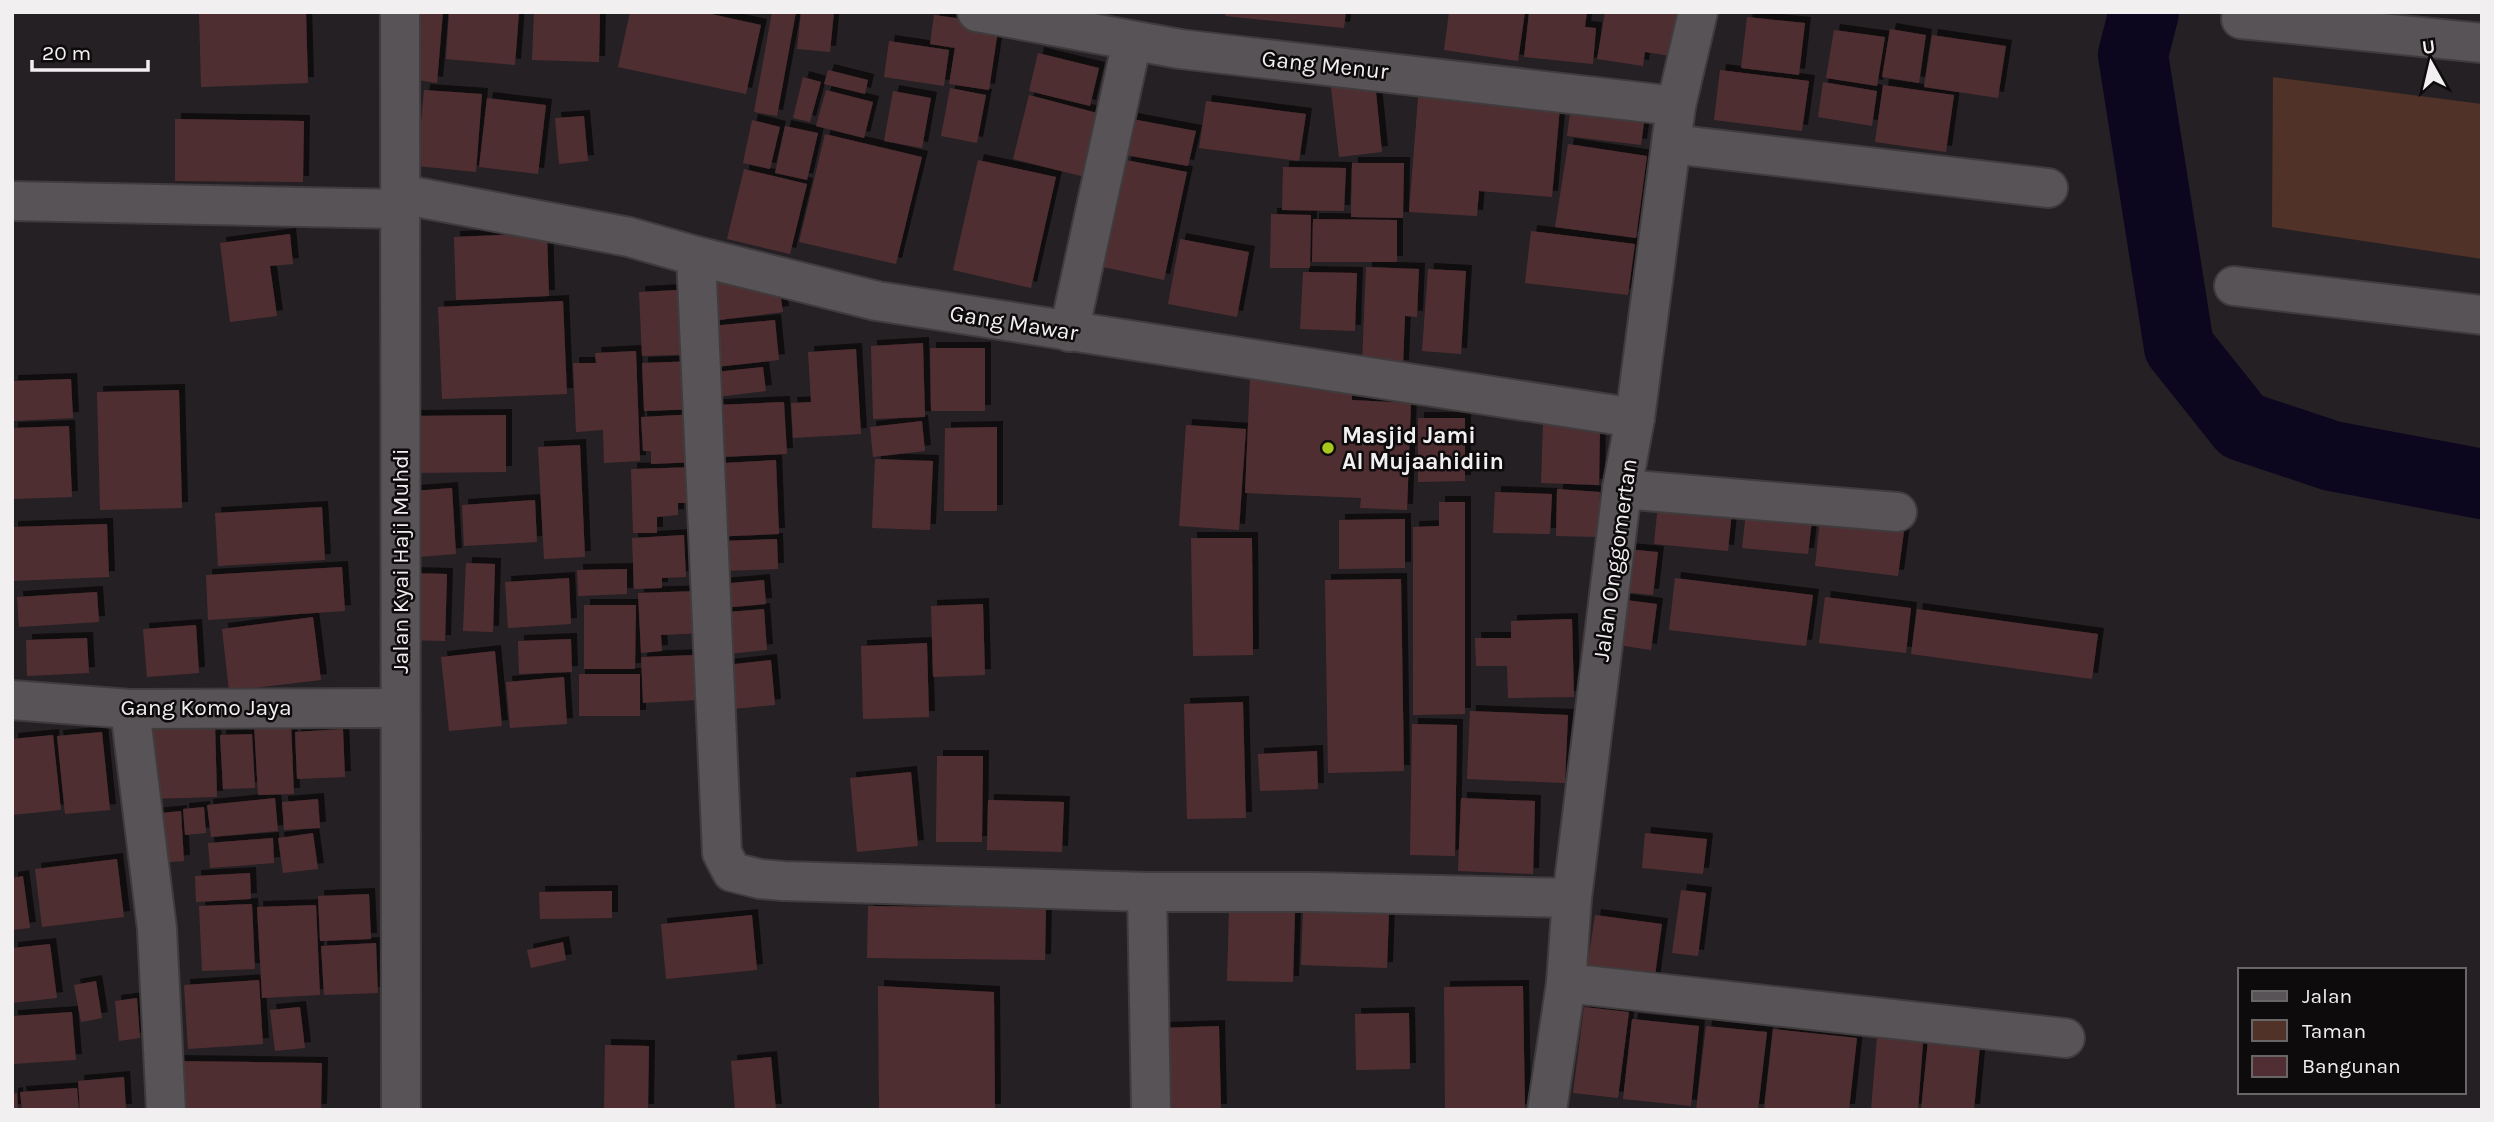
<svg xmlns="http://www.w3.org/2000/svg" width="2494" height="1122" viewBox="0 0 2494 1122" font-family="Karla,sans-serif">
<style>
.green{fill:#513228}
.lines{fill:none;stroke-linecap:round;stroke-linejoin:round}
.river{stroke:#0c071f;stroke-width:70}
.building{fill:#502e33;filter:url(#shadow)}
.minor-casing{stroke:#403c3e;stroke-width:42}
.minor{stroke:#585356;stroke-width:38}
.poi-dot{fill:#a8c71c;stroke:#0d0b0c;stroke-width:2.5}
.labels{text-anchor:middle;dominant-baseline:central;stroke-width:5;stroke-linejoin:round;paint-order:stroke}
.street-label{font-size:23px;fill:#f2eff1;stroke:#0d0b0c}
.poi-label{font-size:23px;font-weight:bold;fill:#f2eff1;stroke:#0d0b0c;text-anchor:start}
</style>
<defs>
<filter id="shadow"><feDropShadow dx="6" dy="-6" stdDeviation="0" flood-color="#0009"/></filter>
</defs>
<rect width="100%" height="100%" fill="#252023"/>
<path class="green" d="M 2273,77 L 2482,104 L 2482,259 L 2272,227 Z"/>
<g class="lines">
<path class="river" d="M 2144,12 L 2133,55 L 2179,347 L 2242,426 L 2332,456 L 2482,484"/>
</g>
<g class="building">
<path d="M 199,12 L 306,12 L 308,83 L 201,87 Z"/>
<path d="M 405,12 L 443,12 L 437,83 L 404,78 Z"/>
<path d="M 449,12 L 519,12 L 515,65 L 446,59 Z"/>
<path d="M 534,12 L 600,12 L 599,62 L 532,60 Z"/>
<path d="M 630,12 L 702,12 L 761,25 L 746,94 L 618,67 Z"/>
<path d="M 772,12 L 796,12 L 777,116 L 754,112 Z"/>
<path d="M 801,12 L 834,12 L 830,52 L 797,49 Z"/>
<path d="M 1226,12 L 1346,12 L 1344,28 L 1225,16 Z"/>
<path d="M 1449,12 L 1525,12 L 1518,61 L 1444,50 Z"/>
<path d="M 1529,12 L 1587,12 L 1585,27 L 1596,28 L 1593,64 L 1524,57 Z"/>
<path d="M 1605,12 L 1678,12 L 1671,56 L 1645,52 L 1643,66 L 1597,59 Z"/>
<path d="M 934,15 L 999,24 L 989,90 L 949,84 L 955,48 L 930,44 Z"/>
<path d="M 1747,17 L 1805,23 L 1799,75 L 1741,68 Z"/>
<path d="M 1890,29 L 1926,35 L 1919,83 L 1882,77 Z"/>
<path d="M 1834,30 L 1885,37 L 1877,86 L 1826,78 Z"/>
<path d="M 1932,35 L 2006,46 L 1998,98 L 1924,87 Z"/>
<path d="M 889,41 L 949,50 L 944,86 L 884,77 Z"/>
<path d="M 1038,53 L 1099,68 L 1090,106 L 1029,91 Z"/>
<path d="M 828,70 L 868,80 L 865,94 L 824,84 Z"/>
<path d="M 1720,70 L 1809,81 L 1802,131 L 1714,120 Z"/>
<path d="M 803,77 L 821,82 L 810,122 L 793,118 Z"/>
<path d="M 1375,82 L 1382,152 L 1339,157 L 1331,87 Z"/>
<path d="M 1823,82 L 1877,91 L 1872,126 L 1818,117 Z"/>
<path d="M 1883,85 L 1954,95 L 1946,152 L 1875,142 Z"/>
<path d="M 1419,86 L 1561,96 L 1552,197 L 1479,191 L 1477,216 L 1409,212 Z"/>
<path d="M 950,88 L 986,95 L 977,143 L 941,136 Z"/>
<path d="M 424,90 L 482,94 L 476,172 L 417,166 Z"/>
<path d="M 826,90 L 873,102 L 864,138 L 816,126 Z"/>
<path d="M 893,91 L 931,98 L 922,148 L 884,141 Z"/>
<path d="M 1029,95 L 1105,115 L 1089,178 L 1013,159 Z"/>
<path d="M 487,98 L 546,105 L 538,174 L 479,167 Z"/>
<path d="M 1572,98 L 1646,108 L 1641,145 L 1567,136 Z"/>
<path d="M 1206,101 L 1306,114 L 1299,161 L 1199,148 Z"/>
<path d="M 584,116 L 588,161 L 559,164 L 555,118 Z"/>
<path d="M 175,119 L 304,121 L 303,182 L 175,181 Z"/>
<path d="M 1132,119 L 1196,131 L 1188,166 L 1125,155 Z"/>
<path d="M 752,120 L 780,127 L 770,169 L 743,163 Z"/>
<path d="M 785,126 L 818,133 L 807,180 L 775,173 Z"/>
<path d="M 825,134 L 922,157 L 896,264 L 799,242 Z"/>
<path d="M 1568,144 L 1647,156 L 1636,238 L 1555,227 Z"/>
<path d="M 978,160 L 1056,177 L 1031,288 L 953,270 Z"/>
<path d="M 1126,160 L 1187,172 L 1164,280 L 1103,267 Z"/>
<path d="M 1352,163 L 1404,163 L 1403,218 L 1351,217 Z"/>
<path d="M 1283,167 L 1346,168 L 1344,211 L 1282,210 Z"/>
<path d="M 744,169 L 807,184 L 790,254 L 727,239 Z"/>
<path d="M 1271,214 L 1311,215 L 1310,268 L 1270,268 Z"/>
<path d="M 1313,219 L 1397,220 L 1397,262 L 1312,262 Z"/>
<path d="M 1531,231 L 1635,244 L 1628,295 L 1525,283 Z"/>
<path d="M 547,233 L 549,296 L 456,300 L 454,237 Z"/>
<path d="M 290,234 L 293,264 L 270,266 L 277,316 L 230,322 L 220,243 Z"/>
<path d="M 1180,239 L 1249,252 L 1237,317 L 1168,304 Z"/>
<path d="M 1366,267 L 1419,269 L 1417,317 L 1405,316 L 1403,366 L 1362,364 Z"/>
<path d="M 1428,269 L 1466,271 L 1461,354 L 1422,351 Z"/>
<path d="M 1303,272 L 1357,273 L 1355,331 L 1300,329 Z"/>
<path d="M 748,278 L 749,289 L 779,285 L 783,312 L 719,320 L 714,282 Z"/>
<path d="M 696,289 L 699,354 L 642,356 L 639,292 Z"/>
<path d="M 563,301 L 567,394 L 442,399 L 438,307 Z"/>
<path d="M 775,320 L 779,360 L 716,367 L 711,326 Z"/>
<path d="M 923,343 L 925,417 L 873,419 L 871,346 Z"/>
<path d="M 930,348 L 985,348 L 985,411 L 931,411 Z"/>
<path d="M 856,349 L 861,434 L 793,438 L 791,403 L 811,402 L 808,352 Z"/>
<path d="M 636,351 L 640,461 L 604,463 L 603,430 L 576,432 L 573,363 L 596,363 L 595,353 Z"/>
<path d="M 698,361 L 699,409 L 644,411 L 642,363 Z"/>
<path d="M 763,367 L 766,391 L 717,397 L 715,372 Z"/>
<path d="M 1250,378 L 1352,381 L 1352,400 L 1411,403 L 1407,510 L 1360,508 L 1361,498 L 1245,493 Z"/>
<path d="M 71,379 L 73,418 L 12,421 L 12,381 Z"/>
<path d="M 179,390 L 182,508 L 100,510 L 97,392 Z"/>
<path d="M 784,402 L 787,454 L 720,457 L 716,405 Z"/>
<path d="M 697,414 L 699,462 L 651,464 L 651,451 L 643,451 L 641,417 Z"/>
<path d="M 506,415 L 506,472 L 408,473 L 409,416 Z"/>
<path d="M 1418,418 L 1465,418 L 1465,481 L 1418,482 Z"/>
<path d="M 922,421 L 925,451 L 873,457 L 870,427 Z"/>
<path d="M 1186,425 L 1246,429 L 1239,530 L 1179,526 Z"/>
<path d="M 1543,425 L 1600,427 L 1599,485 L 1541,483 Z"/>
<path d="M 69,426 L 72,497 L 12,499 L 12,428 Z"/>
<path d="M 997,427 L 997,511 L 944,511 L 945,428 Z"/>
<path d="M 580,445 L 585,557 L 544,559 L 538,447 Z"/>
<path d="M 875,459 L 933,461 L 930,530 L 872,528 Z"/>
<path d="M 776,460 L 779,534 L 709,537 L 706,464 Z"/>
<path d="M 698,467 L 699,503 L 678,503 L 678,515 L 657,517 L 657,533 L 633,533 L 631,469 Z"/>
<path d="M 452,488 L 456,554 L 418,557 L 413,491 Z"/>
<path d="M 1557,489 L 1600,492 L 1598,537 L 1556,536 Z"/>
<path d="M 1495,492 L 1552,494 L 1550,534 L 1493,533 Z"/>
<path d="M 535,500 L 537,542 L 464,546 L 462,505 Z"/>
<path d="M 1439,502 L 1465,502 L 1465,714 L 1413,715 L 1413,527 L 1439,526 Z"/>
<path d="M 1658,504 L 1732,511 L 1728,551 L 1654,544 Z"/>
<path d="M 322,507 L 325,560 L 218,566 L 215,513 Z"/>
<path d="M 1746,513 L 1812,520 L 1808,554 L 1742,548 Z"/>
<path d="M 1405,519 L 1405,568 L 1339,569 L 1339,520 Z"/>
<path d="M 1820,520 L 1904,531 L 1898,576 L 1815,566 Z"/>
<path d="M 107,524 L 109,577 L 12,581 L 12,527 Z"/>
<path d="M 684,535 L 686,577 L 662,578 L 662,588 L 634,589 L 632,538 Z"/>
<path d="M 1191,538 L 1252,538 L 1253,655 L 1193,656 Z"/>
<path d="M 777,539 L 778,569 L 721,571 L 720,541 Z"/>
<path d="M 1626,549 L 1658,552 L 1653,595 L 1621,592 Z"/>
<path d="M 466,563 L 495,564 L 493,632 L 463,631 Z"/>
<path d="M 342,567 L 345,611 L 208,620 L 206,575 Z"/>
<path d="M 627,569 L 627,594 L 578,596 L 577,570 Z"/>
<path d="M 408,573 L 447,574 L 445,641 L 406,640 Z"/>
<path d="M 569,578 L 571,624 L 508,628 L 505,582 Z"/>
<path d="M 1675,578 L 1813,595 L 1806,646 L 1669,630 Z"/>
<path d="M 1401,579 L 1404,771 L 1328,773 L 1325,580 Z"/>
<path d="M 764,580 L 766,604 L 723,608 L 720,584 Z"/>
<path d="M 699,591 L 701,633 L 661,635 L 662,651 L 641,653 L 638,593 Z"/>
<path d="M 97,592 L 99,622 L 19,627 L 17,597 Z"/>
<path d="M 1825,597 L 1911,608 L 1906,653 L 1819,643 Z"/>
<path d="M 1610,598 L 1657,604 L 1651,650 L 1604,643 Z"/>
<path d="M 983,604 L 985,675 L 933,677 L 931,606 Z"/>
<path d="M 584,605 L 636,605 L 635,669 L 584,669 Z"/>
<path d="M 764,609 L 767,650 L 718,655 L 715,613 Z"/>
<path d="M 1917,609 L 2098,634 L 2092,679 L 1911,654 Z"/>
<path d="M 313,617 L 321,680 L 229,691 L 222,629 Z"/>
<path d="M 1572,619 L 1574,697 L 1508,698 L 1507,666 L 1476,666 L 1475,638 L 1511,638 L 1511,621 Z"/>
<path d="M 196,625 L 199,673 L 147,677 L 143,629 Z"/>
<path d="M 87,638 L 89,673 L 27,676 L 26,640 Z"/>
<path d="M 571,639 L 572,672 L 519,674 L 518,641 Z"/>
<path d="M 927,643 L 929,717 L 863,719 L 861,646 Z"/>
<path d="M 495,651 L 502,726 L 449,731 L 441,657 Z"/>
<path d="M 696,655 L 698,700 L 643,703 L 641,657 Z"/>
<path d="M 771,660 L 775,705 L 721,710 L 717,666 Z"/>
<rect x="579" y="674" width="61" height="42"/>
<path d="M 564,677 L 567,724 L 510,728 L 506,682 Z"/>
<path d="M 1243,702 L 1246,818 L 1187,819 L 1184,704 Z"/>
<path d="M 1470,711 L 1568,715 L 1565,783 L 1467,779 Z"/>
<path d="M 215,722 L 217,797 L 147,799 L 145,724 Z"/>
<path d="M 291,723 L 294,794 L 258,795 L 254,724 Z"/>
<path d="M 1412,724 L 1457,725 L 1455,856 L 1410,855 Z"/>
<path d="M 343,729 L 345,777 L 297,779 L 295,732 Z"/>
<path d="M 102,732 L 110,810 L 65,814 L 57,736 Z"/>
<path d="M 252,734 L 255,788 L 223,789 L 220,735 Z"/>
<path d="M 53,735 L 61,810 L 12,815 L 12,739 Z"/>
<path d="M 1317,751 L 1318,789 L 1260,791 L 1258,754 Z"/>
<path d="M 937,756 L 983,756 L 982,842 L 936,842 Z"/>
<path d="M 911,772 L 918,846 L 857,852 L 850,778 Z"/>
<path d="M 275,798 L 278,831 L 211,837 L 207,805 Z"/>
<path d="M 1461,798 L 1535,801 L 1533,874 L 1458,871 Z"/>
<path d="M 318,799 L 320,828 L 284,830 L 282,802 Z"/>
<path d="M 988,800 L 1064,802 L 1062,852 L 987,850 Z"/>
<path d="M 204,807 L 206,833 L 185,835 L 183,809 Z"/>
<path d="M 181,811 L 184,861 L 156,863 L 152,814 Z"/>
<path d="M 313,833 L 318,869 L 283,873 L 278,838 Z"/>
<path d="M 1645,833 L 1707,839 L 1703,874 L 1642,868 Z"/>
<path d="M 273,838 L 274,863 L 210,868 L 208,843 Z"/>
<path d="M 117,859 L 124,917 L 42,927 L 35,869 Z"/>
<path d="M 250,873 L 251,899 L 196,902 L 195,876 Z"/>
<path d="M 23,876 L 30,928 L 12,930 L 12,878 Z"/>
<path d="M 1681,890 L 1706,893 L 1698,956 L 1672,953 Z"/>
<path d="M 612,891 L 612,918 L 540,919 L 539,892 Z"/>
<path d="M 369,894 L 371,939 L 320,941 L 318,896 Z"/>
<path d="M 252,904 L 255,969 L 202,971 L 199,906 Z"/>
<path d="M 316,905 L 320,995 L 262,998 L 257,907 Z"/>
<path d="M 868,906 L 1046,908 L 1045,960 L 867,958 Z"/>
<path d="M 1229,910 L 1295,912 L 1293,982 L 1227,981 Z"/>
<path d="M 1303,910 L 1389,913 L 1387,968 L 1301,965 Z"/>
<path d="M 752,915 L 757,970 L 666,979 L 661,924 Z"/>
<path d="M 1595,915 L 1662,924 L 1654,983 L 1586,974 Z"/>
<path d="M 563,942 L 566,960 L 531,968 L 527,950 Z"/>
<path d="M 376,943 L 378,993 L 324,995 L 321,946 Z"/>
<path d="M 50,944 L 57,998 L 12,1003 L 12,948 Z"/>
<path d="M 259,980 L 263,1044 L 188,1049 L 184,985 Z"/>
<path d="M 96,981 L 102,1018 L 81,1022 L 74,985 Z"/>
<path d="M 878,986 L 994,992 L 995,1110 L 879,1110 Z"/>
<path d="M 1523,986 L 1525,1110 L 1445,1110 L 1444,987 Z"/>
<path d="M 137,998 L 140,1038 L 119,1041 L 115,1001 Z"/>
<path d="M 300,1007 L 305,1048 L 275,1051 L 270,1010 Z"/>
<path d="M 1584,1007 L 1629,1012 L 1618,1098 L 1573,1093 Z"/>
<path d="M 72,1012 L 76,1060 L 12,1064 L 12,1016 Z"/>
<path d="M 1409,1013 L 1410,1069 L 1356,1070 L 1355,1014 Z"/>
<path d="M 1632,1019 L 1699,1026 L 1691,1106 L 1623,1099 Z"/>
<path d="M 1878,1025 L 1924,1029 L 1918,1110 L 1871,1110 Z"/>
<path d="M 1219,1026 L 1221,1110 L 1162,1110 L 1160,1028 Z"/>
<path d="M 1706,1026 L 1767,1032 L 1758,1110 L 1696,1110 Z"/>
<path d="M 1773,1029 L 1857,1038 L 1849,1110 L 1764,1110 Z"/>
<path d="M 1929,1030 L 1981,1035 L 1974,1110 L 1921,1110 Z"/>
<path d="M 605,1045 L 649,1046 L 648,1110 L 604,1110 Z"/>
<path d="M 771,1057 L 776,1110 L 735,1110 L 731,1061 Z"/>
<path d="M 173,1061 L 322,1063 L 321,1110 L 172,1110 Z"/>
<path d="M 124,1077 L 126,1110 L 80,1110 L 78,1081 Z"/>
<path d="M 77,1088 L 79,1110 L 22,1110 L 20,1092 Z"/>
<path d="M 17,1093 L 18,1110 L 12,1110 L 12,1094 Z"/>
</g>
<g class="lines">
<g class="minor-casing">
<g id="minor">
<path d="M 400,12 L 401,1110"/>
<path d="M 977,12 L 1180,49 L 1676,106"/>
<path d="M 2241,19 L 2482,43"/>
<path d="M 1672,144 L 2048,188"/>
<path d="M 400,194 L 629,237 L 696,256 L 877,301 L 1635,418"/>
<path d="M 12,201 L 400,209"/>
<path d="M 696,256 L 722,853 L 732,872 L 760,879 L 784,881 L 1147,892 L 1312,892 L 1572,898"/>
<path d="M 2234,286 L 2482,315"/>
<path d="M 1069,332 L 1132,41"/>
<path d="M 1622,489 L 1897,512"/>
<path d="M 12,700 L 130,709 L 400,708"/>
<path d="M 130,709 L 157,929 L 166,1110"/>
<path d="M 1147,892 L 1151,1110"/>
<path d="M 1566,983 L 2065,1038"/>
<path d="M 1547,1110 L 1566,983 L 1572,898 L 1622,489 L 1635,418 L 1676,106 L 1698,12"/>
</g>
</g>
<use href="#minor" class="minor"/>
</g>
<circle class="poi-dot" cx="1328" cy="448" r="7"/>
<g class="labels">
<g class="street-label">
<text transform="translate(1325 65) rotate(6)">Gang Menur</text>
<text transform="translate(1014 323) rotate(9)">Gang Mawar</text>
<text transform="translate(1615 560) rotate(-82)">Jalan Onggomertan</text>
<text transform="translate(400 561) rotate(-90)">Jalan Kyai Haji Muhdi</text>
<text x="206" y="707">Gang Komo Jaya</text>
</g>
<g class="poi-label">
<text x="1342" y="435">Masjid Jami<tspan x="1342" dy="26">Al Mujaahidiin</tspan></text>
</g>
</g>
<rect width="2494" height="1122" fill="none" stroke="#f2eff1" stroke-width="28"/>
<rect x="2238" y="968" width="228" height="126" fill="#0d0b0c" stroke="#696668" stroke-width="2"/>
<rect x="2252" y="991" width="35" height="10" fill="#585356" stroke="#696668" stroke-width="2"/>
<text x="2302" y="1003" font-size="21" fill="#f2eff1">Jalan</text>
<rect x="2252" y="1020" width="35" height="21" fill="#513228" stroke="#696668" stroke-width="2"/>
<text x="2302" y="1038" font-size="21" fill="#f2eff1">Taman</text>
<rect x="2252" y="1056" width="35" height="21" fill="#502e33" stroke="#696668" stroke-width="2"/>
<text x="2302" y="1073" font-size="21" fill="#f2eff1">Bangunan</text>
<g transform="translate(2431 63) rotate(352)" stroke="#0d0b0c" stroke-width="5" paint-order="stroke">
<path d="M0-5L12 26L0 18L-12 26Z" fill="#f2eff1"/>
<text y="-10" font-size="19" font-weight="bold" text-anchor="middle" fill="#f2eff1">U</text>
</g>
<path d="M32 60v10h116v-10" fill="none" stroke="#f2eff1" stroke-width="3.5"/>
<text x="42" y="60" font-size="21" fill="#f2eff1" stroke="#0d0b0c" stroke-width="5" paint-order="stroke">20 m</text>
</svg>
